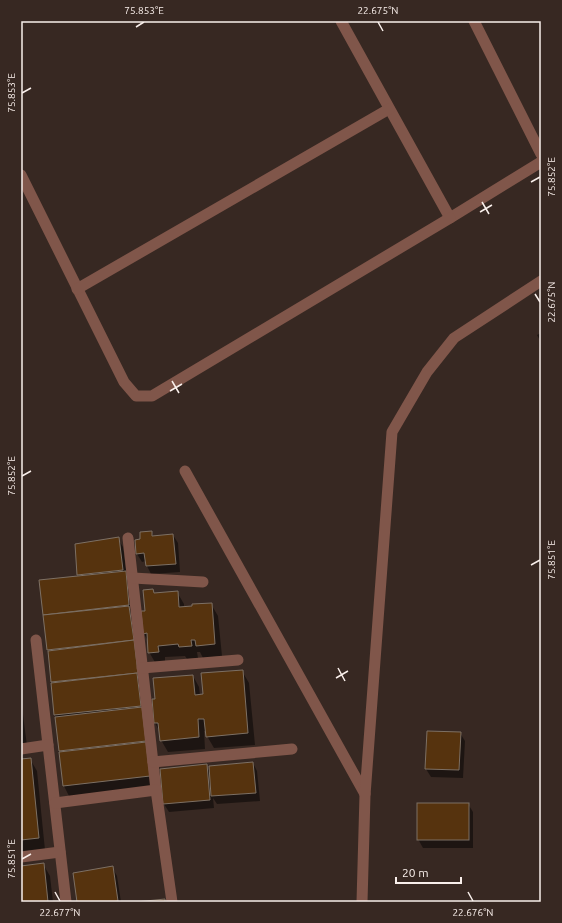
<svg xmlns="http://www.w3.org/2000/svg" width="562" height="923" viewBox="0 0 562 923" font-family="Ubuntu,sans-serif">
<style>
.shadow{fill:#0007}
.building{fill:#56330e;stroke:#7d7064}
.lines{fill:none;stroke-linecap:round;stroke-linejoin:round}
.minor{stroke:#80564a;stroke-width:11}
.ticks{fill:none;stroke:#f9efeb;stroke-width:1.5}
.neatline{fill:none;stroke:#f9efeb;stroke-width:1.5}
.ticks-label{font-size:10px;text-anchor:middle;fill:#f9efeb}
</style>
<rect width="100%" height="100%" fill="#372822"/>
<g class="shadow">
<path d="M 541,333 L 541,342 L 537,335 Z"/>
<path d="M 151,532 L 154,537 L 173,535 L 178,543 L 180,572 L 151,574 L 147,566 L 146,561 L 142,562 L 137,554 L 141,540 Z"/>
<path d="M 118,539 L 123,547 L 156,788 L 70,798 L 64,786 L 61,753 L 60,750 L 56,717 L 55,715 L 49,651 L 48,649 L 40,581 L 79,577 L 78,575 Z"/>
<path d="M 153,590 L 155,594 L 177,592 L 184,604 L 184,608 L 211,604 L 218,616 L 222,656 L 203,658 L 200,652 L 197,652 L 198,658 L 187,659 L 185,656 L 165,657 L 165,664 L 156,664 L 149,652 L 148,641 L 144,634 L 146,612 Z"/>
<path d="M 242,671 L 249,683 L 255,745 L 214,748 L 207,736 L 206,731 L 204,731 L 205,749 L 168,752 L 161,740 L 160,732 L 155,723 L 156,700 L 193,676 L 199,687 L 200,695 L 204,695 Z"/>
<path d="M 21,699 L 27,746 L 21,747 Z"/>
<path d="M 460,733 L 465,741 L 463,778 L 431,777 L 426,769 Z"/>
<path d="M 30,759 L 37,771 L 45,850 L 21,852 L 21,760 Z"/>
<path d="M 253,763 L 257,771 L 260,801 L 217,804 L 213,798 L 214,808 L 169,812 L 164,804 L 161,769 L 206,766 L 210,772 Z"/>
<path d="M 468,804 L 473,812 L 473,848 L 423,848 L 418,839 Z"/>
<path d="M 43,864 L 50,876 L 53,902 L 21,902 L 21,867 Z"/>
<path d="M 112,867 L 117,876 L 121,902 L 78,902 Z"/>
</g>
<g class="building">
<path d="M 152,531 L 152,536 L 173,534 L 176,564 L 146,566 L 144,553 L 136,554 L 135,540 L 140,539 L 140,532 Z"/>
<path d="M 119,537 L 123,570 L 77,575 L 75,544 Z"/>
<path d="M 126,571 L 129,605 L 43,615 L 39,580 Z"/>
<path d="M 153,589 L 154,593 L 178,591 L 179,607 L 192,606 L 192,604 L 212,603 L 215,644 L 196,646 L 195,640 L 191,640 L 192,646 L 179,647 L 178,644 L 158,646 L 159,652 L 148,653 L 147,633 L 143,634 L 141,611 L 145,611 L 143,590 Z"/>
<path d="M 129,606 L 134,640 L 47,650 L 43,615 Z"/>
<path d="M 134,640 L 138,673 L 51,682 L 48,651 Z"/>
<path d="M 243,670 L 248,733 L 206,737 L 204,719 L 198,719 L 199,737 L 160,741 L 158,723 L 154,723 L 152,699 L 155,699 L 153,678 L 193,675 L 195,695 L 203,694 L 201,673 Z"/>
<path d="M 137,673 L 141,706 L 54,715 L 51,683 Z"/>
<path d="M 142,707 L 146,741 L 59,751 L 55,717 Z"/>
<path d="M 427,731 L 461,732 L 459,770 L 425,769 Z"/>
<path d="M 146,742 L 150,776 L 63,786 L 59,752 Z"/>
<path d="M 31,758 L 39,838 L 21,840 L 21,759 Z"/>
<path d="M 253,762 L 256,793 L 211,796 L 209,766 Z"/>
<path d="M 207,764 L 210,800 L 163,804 L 160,769 Z"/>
<rect x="417" y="803" width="52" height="37"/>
<path d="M 44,863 L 48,902 L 21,902 L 21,866 Z"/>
<path d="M 113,866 L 118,901 L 112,902 L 77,902 L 73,873 Z"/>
<path d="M 165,899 L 165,902 L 136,902 Z"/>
</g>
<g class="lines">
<g class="minor">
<path d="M 341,21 L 450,218 L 541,162"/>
<path d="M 474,21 L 541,154"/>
<path d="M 21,175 L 124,382 L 136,396 L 152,396 L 450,218"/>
<path d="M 77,289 L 389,109"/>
<path d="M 185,471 L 365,794"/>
<path d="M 128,538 L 156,790"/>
<path d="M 133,578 L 203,582"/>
<path d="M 36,640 L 66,902"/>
<path d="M 142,668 L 238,660"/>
<path d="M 21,749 L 48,745"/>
<path d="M 153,762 L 292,749"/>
<path d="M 55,803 L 156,790 L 172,902"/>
<path d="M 21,857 L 60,852"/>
<path d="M 362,902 L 365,795 L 392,432 L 427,372 L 454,338 L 541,281"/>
</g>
</g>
<path class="ticks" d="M 378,22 L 383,31M 136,27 L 144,22M 22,93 L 31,88M 531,182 L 540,177M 482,202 L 489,214M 480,212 L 492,205M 535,294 L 540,302M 172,381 L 179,393M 170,391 L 182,384M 22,476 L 31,471M 531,565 L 540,560M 338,668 L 345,681M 336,678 L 348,671M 22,859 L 31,854M 55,892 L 60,901M 468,892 L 473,901"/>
<rect width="562" height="923" fill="none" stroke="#372822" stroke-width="44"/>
<path d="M396 877v6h65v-6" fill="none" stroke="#f9efeb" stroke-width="2"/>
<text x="402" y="877" font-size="12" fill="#f9efeb" stroke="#372822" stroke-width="3" paint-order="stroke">20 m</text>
<rect x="22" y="22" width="518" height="879" class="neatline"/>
<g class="ticks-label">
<text x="144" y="14">75.853°E</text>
<text x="378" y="14">22.675°N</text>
<text transform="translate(11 93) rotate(-90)" y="4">75.853°E</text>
<text transform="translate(551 177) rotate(-90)" y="4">75.852°E</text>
<text transform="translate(551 302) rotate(-90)" y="4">22.675°N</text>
<text transform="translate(11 476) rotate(-90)" y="4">75.852°E</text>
<text transform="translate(551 560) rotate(-90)" y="4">75.851°E</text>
<text transform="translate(11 859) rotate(-90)" y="4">75.851°E</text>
<text x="60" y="916">22.677°N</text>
<text x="473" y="916">22.676°N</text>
</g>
</svg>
